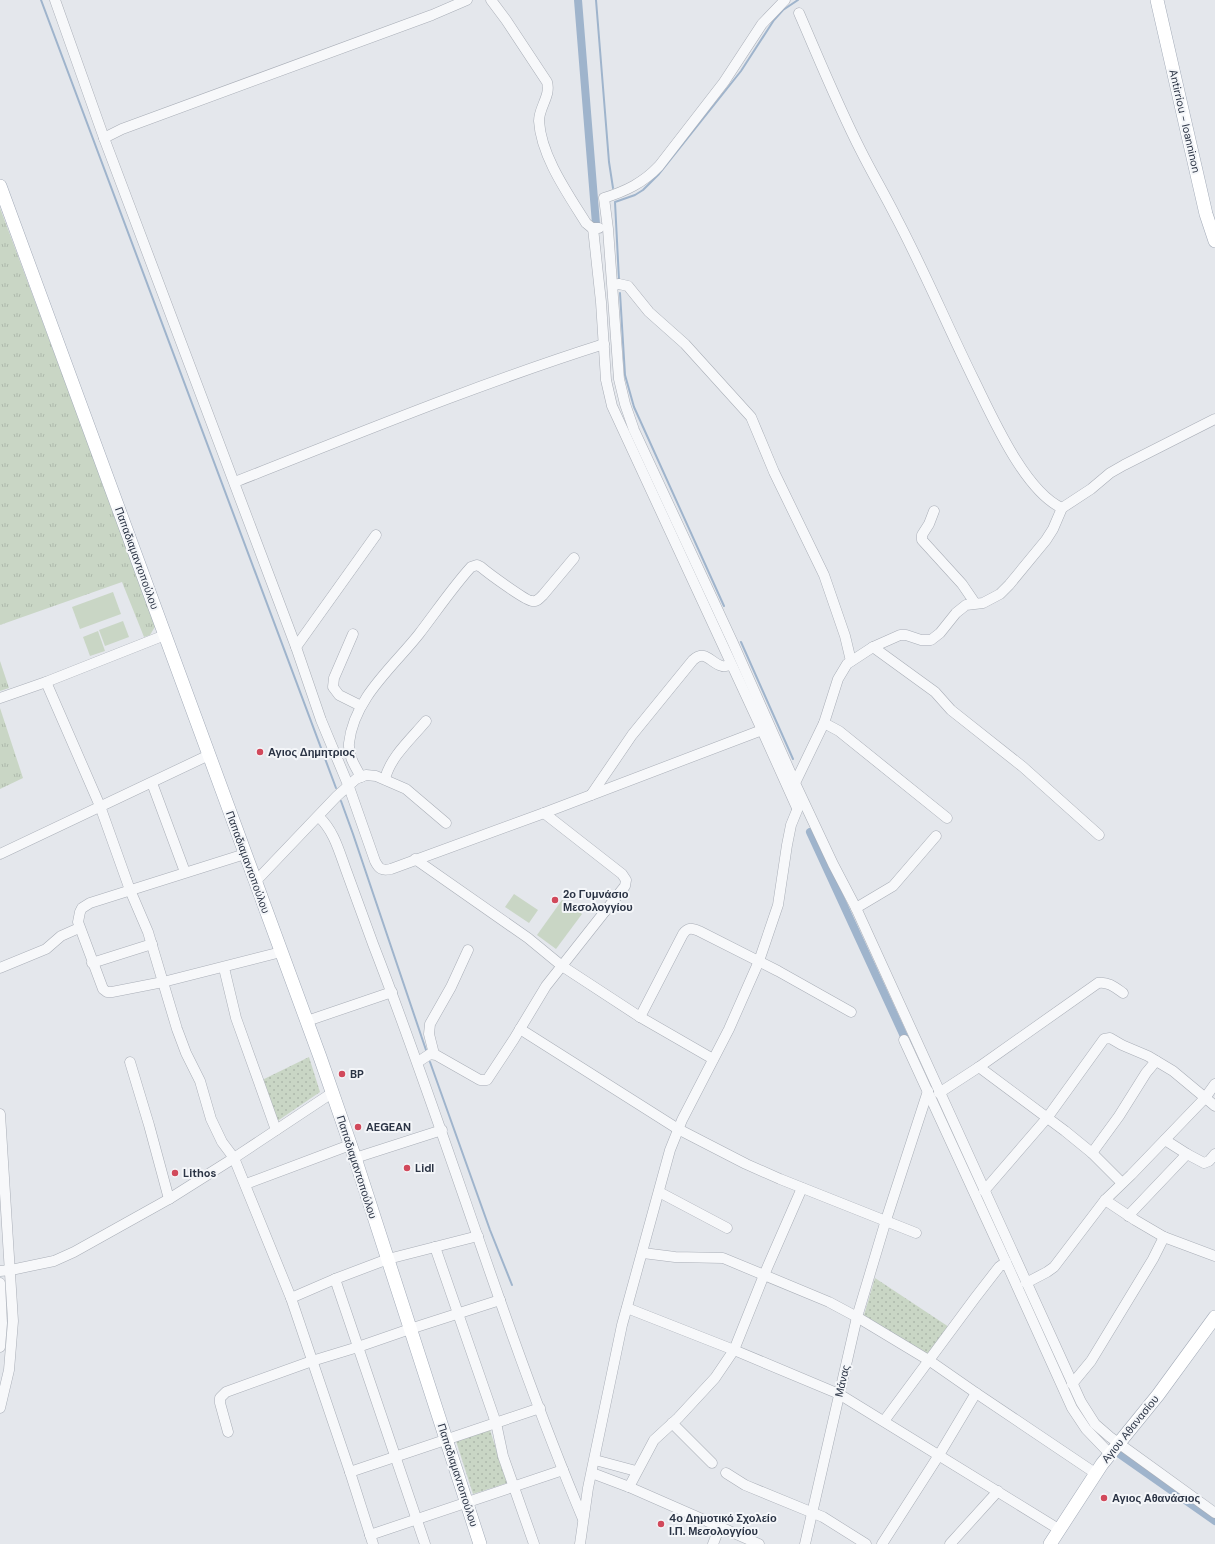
<svg xmlns="http://www.w3.org/2000/svg" width="1215" height="1544" viewBox="0 0 1215 1544" font-family="'DM Sans',sans-serif">
<style>
.grass{fill:url(#grass-tufts)}
.park{fill:url(#park-dots)}
.garden{fill:#c9d6c5}
.lines{fill:none;stroke-linecap:round;stroke-linejoin:round}
.stream{stroke:#9fb4cc;stroke-width:2}
.canal{stroke:#9fb4cc;stroke-width:8}
.minor-casing{stroke:#a9aeb7;stroke-width:11}
.major-casing{stroke:#a3abb8;stroke-width:14}
.minor{stroke:#f7f8fa;stroke-width:10}
.major{stroke:#fff;stroke-width:13}
.poi-dot{fill:#d1495b;stroke:#f4f6f9;stroke-width:1.5}
.labels{text-anchor:middle;dominant-baseline:central;stroke-width:4;stroke-linejoin:round;paint-order:stroke}
.street-label{font-size:11px;fill:#2b3445;stroke:#f4f6f9}
.poi-label{font-size:11px;font-weight:bold;fill:#2b3445;stroke:#f4f6f9;text-anchor:start}
</style>
<defs>
<pattern id="grass-tufts" width="24" height="20" patternUnits="userSpaceOnUse"><rect width="24" height="20" fill="#c9d6c5"/><path d="M3 7l-1-3M5 7V3M7 7l1-3M15 17l-1-3M17 17v-4M19 17l1-3" fill="none" stroke="#adb8ab"/></pattern>
<pattern id="park-dots" width="8" height="8" patternUnits="userSpaceOnUse"><rect width="8" height="8" fill="#c9d6c5"/><path d="M2 2h.1M6 6h.1" fill="none" stroke="#adb8ab" stroke-width="1.8" stroke-linecap="round"/></pattern>
</defs>
<rect width="100%" height="100%" fill="#e4e7ec"/>
<g class="grass">
<path d="M 0,208 L 156,625 L 150,635 L 144,637 L 122,582 L 0,625 Z"/>
<path d="M 0,661 L 9,688 L 0,691 Z"/>
<path d="M 0,708 L 23,778 L 0,789 Z"/>
</g>
<g class="park">
<path d="M 309,1057 L 320,1092 L 273,1124 L 258,1082 Z"/>
<path d="M 875,1278 L 949,1327 L 928,1356 L 864,1315 Z"/>
<path d="M 490,1430 L 507,1483 L 473,1494 L 456,1441 Z"/>
</g>
<g class="garden">
<path d="M 113,592 L 121,614 L 80,629 L 72,607 Z"/>
<path d="M 123,621 L 129,637 L 105,646 L 99,630 Z"/>
<path d="M 98,631 L 105,651 L 90,656 L 83,637 Z"/>
<path d="M 514,894 L 538,910 L 529,923 L 505,907 Z"/>
<path d="M 562,900 L 582,914 L 556,949 L 537,935 Z"/>
</g>
<g class="lines">
<g class="stream">
<path d="M 41,0 L 336,788"/>
<path d="M 596,0 L 609,162 L 613,188"/>
<path d="M 619,280 L 615,202 L 635,195 L 643,190 L 659,174 L 741,71 L 774,20 L 783,10 L 798,0"/>
<path d="M 620,293 L 625,375 L 634,407 L 724,606"/>
<path d="M 741,642 L 793,759"/>
<path d="M 341,801 L 353,834 L 426,1050"/>
<path d="M 430,1062 L 490,1230 L 512,1285"/>
</g>
<g class="canal">
<path d="M 578,0 L 596,224"/>
<path d="M 810,832 L 908,1045"/>
<path d="M 1118,1453 L 1215,1521"/>
</g>
<g class="minor-casing">
<g id="minor">
<path d="M 55,0 L 104,138 L 296,647 L 321,720 L 349,787 L 375,861 C 379,869 382,871 391,869 L 544,813 L 762,730 L 797,808"/>
<path d="M 491,0 L 506,20 L 547,82 C 551,96 539,107 539,121 C 541,156 568,194 586,223 L 592,228 L 599,228"/>
<path d="M 785,0 L 762,24 L 724,82 L 659,166 C 643,183 626,191 604,198 L 608,229 L 619,379 L 625,404 L 634,430 L 733,643 L 795,783"/>
<path d="M 799,13 C 819,59 838,106 861,151 C 872,173 885,195 896,217 C 924,270 947,325 973,378 C 991,414 1024,491 1062,508"/>
<path d="M 104,138 L 122,129 L 432,15 L 467,0"/>
<path d="M 593,228 L 601,302 L 606,380 L 612,406 L 762,730"/>
<path d="M 613,285 L 619,284 L 628,286 L 649,312 L 685,344 L 751,417 L 774,472 L 824,575 L 845,636 L 851,661"/>
<path d="M 1215,419 L 1124,465 L 1110,473 L 1091,489 L 1062,508 L 1053,529 L 1046,540 L 1009,585 L 1000,594 L 983,603 L 966,605 L 956,613 L 940,633 L 931,640 L 921,640 L 906,635 L 900,635 L 873,647 L 847,664 L 838,679 L 824,723 L 795,783 L 833,864 L 856,908 L 1081,1402 L 1095,1424 L 1110,1437 L 1215,1513"/>
<path d="M 235,482 C 357,434 478,384 604,344"/>
<path d="M 934,511 L 929,524 L 922,535 L 922,540 L 962,584 L 975,603"/>
<path d="M 353,634 L 334,678 L 333,687 L 339,695 L 361,706"/>
<path d="M 296,647 L 376,535"/>
<path d="M 873,647 L 935,692 L 951,710 L 1023,767 L 1099,835"/>
<path d="M 46,682 L 100,806 L 130,890 L 148,932 L 177,1029 L 186,1053 L 200,1081 L 211,1119 L 222,1142 L 234,1158 L 291,1298 L 350,1472 L 373,1544"/>
<path d="M 0,698 L 46,682 L 165,635"/>
<path d="M 824,723 L 839,731 L 947,818"/>
<path d="M 361,777 C 355,766 348,756 349,743 C 354,698 393,667 419,634 C 436,612 452,588 471,567 L 477,565 L 481,567 C 488,573 526,601 532,601 C 537,602 540,598 543,595 L 574,558"/>
<path d="M 385,779 C 390,757 412,738 426,721"/>
<path d="M 152,783 L 185,872"/>
<path d="M 591,795 L 632,735 L 693,660 C 706,649 710,663 722,666 C 725,667 728,665 731,665"/>
<path d="M 319,817 C 334,831 339,851 346,870 C 355,895 364,919 373,944 C 447,1134 504,1331 583,1519"/>
<path d="M 0,854 L 209,755"/>
<path d="M 245,854 L 90,903 L 82,908 L 80,912 L 78,922 L 103,989 L 107,992 L 112,992 L 163,982 L 281,952"/>
<path d="M 415,859 L 528,938 L 562,966 L 640,1017 L 713,1059"/>
<path d="M 255,882 L 337,796 L 356,779 L 366,775 L 376,776 L 406,789 L 446,823"/>
<path d="M 856,908 L 893,886 L 936,836"/>
<path d="M 92,963 L 152,944"/>
<path d="M 0,968 L 46,949 L 61,936 L 79,928"/>
<path d="M 224,968 L 236,1018 L 276,1130"/>
<path d="M 640,1017 L 683,934 C 688,927 692,928 699,931 L 778,971 L 851,1012"/>
<path d="M 307,1021 L 392,992"/>
<path d="M 520,1029 L 678,1129 L 746,1164 L 780,1179 L 916,1233"/>
<path d="M 904,1040 L 1006,1262"/>
<path d="M 434,1054 L 429,1034 L 430,1024 L 451,987 L 468,950"/>
<path d="M 130,1062 L 149,1125 L 169,1199"/>
<path d="M 418,1062 L 430,1054 L 436,1055 L 480,1080 L 487,1080 L 514,1039 L 546,986 L 625,886 L 626,880 L 622,874 L 544,813"/>
<path d="M 939,1093 L 979,1067"/>
<path d="M 0,1114 L 13,1321 L 9,1370 L 0,1408"/>
<path d="M 1165,1140 L 1187,1154 L 1204,1163 L 1209,1161 L 1215,1154"/>
<path d="M 1092,1153 L 1119,1116 L 1146,1073 L 1156,1061"/>
<path d="M 355,1158 L 442,1130"/>
<path d="M 1122,1183 L 1092,1153 L 1065,1131 L 979,1067 L 1098,983 C 1108,981 1116,988 1123,993"/>
<path d="M 246,1184 L 350,1145"/>
<path d="M 984,1191 L 1047,1118 L 1104,1039 L 1110,1038 L 1122,1045 L 1148,1056 L 1173,1071 L 1215,1106"/>
<path d="M 659,1192 L 727,1228"/>
<path d="M 1105,1200 L 1135,1220 L 1164,1237 L 1215,1256"/>
<path d="M 1128,1216 L 1187,1154"/>
<path d="M 435,1247 L 496,1423 L 503,1456 L 534,1544"/>
<path d="M 643,1253 L 675,1257 L 723,1258 L 829,1302 L 857,1317 L 930,1361 L 976,1393 L 1095,1473"/>
<path d="M 0,1271 L 11,1270 L 54,1261 L 74,1252 L 169,1199 L 234,1158 L 332,1093"/>
<path d="M 335,1279 L 425,1544"/>
<path d="M 0,1283 L 2,1323 L 0,1347"/>
<path d="M 1026,1283 L 1047,1272 L 1054,1267 L 1105,1200 L 1131,1175 L 1205,1098 L 1215,1084"/>
<path d="M 291,1298 L 335,1279 L 388,1259 L 478,1236"/>
<path d="M 627,1308 L 734,1350 L 839,1394 L 1060,1530"/>
<path d="M 1072,1384 L 1091,1361 L 1153,1259 L 1164,1237"/>
<path d="M 884,1421 L 975,1298 L 999,1267 L 1006,1262 L 1072,1408 L 1086,1429 L 1110,1454"/>
<path d="M 672,1423 L 712,1463"/>
<path d="M 228,1432 L 220,1403 L 220,1398 L 226,1392 L 312,1361 L 358,1347 L 410,1329 L 500,1300"/>
<path d="M 595,1460 L 636,1471"/>
<path d="M 350,1472 L 540,1408"/>
<path d="M 592,1473 L 629,1487 L 759,1544"/>
<path d="M 726,1473 L 745,1485 L 823,1517 L 866,1544"/>
<path d="M 629,1487 L 654,1440 L 678,1418 L 715,1378 L 734,1350 L 764,1275 L 802,1188"/>
<path d="M 370,1535 L 563,1470"/>
<path d="M 580,1544 L 588,1488 L 622,1325 L 670,1150 L 682,1120 L 729,1029 L 759,961 L 778,905 L 787,845 L 791,825 L 800,803"/>
<path d="M 713,1544 L 720,1526"/>
<path d="M 805,1544 L 857,1317 L 886,1220 L 928,1091"/>
<path d="M 882,1544 L 939,1455 L 976,1393"/>
<path d="M 950,1544 L 998,1491"/>
</g>
</g>
<g class="major-casing">
<g id="major">
<path d="M 1157,0 L 1206,214 L 1215,241"/>
<path d="M 0,186 L 320,1057 L 355,1158 L 480,1544"/>
<path d="M 1050,1544 L 1102,1464 L 1158,1395 L 1215,1317"/>
</g>
</g>
<use href="#minor" class="minor"/>
<use href="#major" class="major"/>
</g>
<g class="poi-dot">
<circle cx="260" cy="752" r="4"/>
<circle cx="555" cy="900" r="4"/>
<circle cx="342" cy="1074" r="4"/>
<circle cx="358" cy="1127" r="4"/>
<circle cx="407" cy="1168" r="4"/>
<circle cx="175" cy="1173" r="4"/>
<circle cx="1104" cy="1498" r="4"/>
<circle cx="661" cy="1524" r="4"/>
</g>
<g class="labels">
<g class="street-label">
<text transform="translate(1185 121) rotate(77)">Antirriou - Ioanninon</text>
<text transform="translate(137 558) rotate(70)">Παπαδιαμαντοπούλου</text>
<text transform="translate(248 862) rotate(70)">Παπαδιαμαντοπούλου</text>
<text transform="translate(357 1167) rotate(72)">Παπαδιαμαντοπούλου</text>
<text transform="translate(842 1381) rotate(-77)">Μάνας</text>
<text transform="translate(1130 1429) rotate(-51)">Αγιου Αθανασίου</text>
<text transform="translate(458 1475) rotate(72)">Παπαδιαμαντοπούλου</text>
</g>
<g class="poi-label">
<text x="268" y="752">Αγιος Δημητριος</text>
<text x="563" y="894">2ο Γυμνάσιο<tspan x="563" dy="13">Μεσολογγίου</tspan></text>
<text x="350" y="1074">BP</text>
<text x="366" y="1127">AEGEAN</text>
<text x="415" y="1168">Lidl</text>
<text x="183" y="1173">Lithos</text>
<text x="1112" y="1498">Αγιος Αθανάσιος</text>
<text x="669" y="1518">4ο Δημοτικό Σχολείο<tspan x="669" dy="13">Ι.Π. Μεσολογγίου</tspan></text>
</g>
</g>
</svg>
